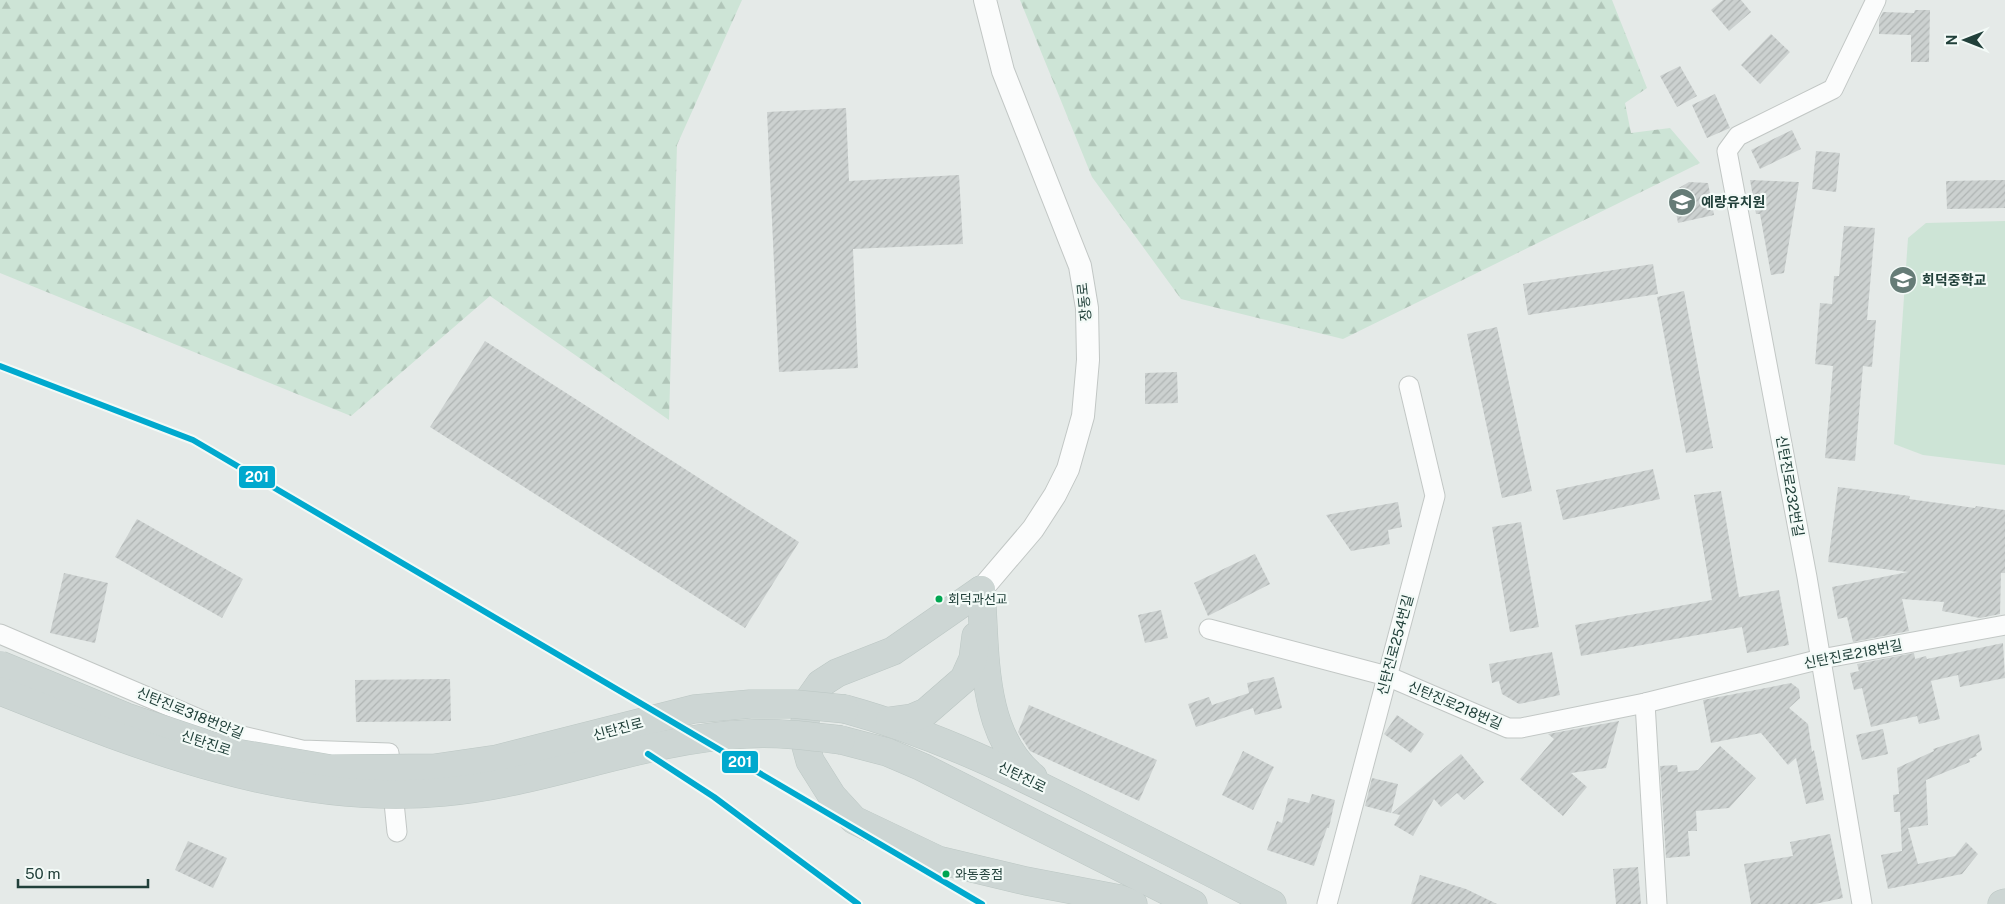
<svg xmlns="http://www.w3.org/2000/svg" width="2005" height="904" viewBox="0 0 2005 904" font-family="'Public Sans','Noto Sans KR',sans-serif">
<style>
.forest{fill:url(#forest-firs)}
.pitch{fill:#cde4d6}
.building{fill:url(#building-hatch)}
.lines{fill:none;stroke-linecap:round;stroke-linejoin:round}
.minor-casing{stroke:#c2c7c5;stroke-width:21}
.tertiary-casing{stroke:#c2c7c5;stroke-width:24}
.primary-casing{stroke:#bcc7c4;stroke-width:29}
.minor{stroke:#fbfcfc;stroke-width:19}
.tertiary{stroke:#fbfcfc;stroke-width:22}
.primary{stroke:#cdd6d4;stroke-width:28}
.primary-bridge-casing{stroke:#bcc7c4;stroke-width:29;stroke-linecap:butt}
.primary-bridge{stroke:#cdd6d4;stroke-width:28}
.rail-1-casing{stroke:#f3faf7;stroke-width:10}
.rail-1{stroke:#00a9ce;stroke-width:6}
.bus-dot{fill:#00a651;stroke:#f3faf7;stroke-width:2}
.labels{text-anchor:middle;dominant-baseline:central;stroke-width:4.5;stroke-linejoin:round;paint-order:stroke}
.bus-label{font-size:13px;fill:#21403a;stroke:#f3faf7;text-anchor:start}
.poi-label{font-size:14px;font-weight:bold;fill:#21403a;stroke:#f3faf7;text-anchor:start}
.street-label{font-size:14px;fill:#21403a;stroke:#f3faf7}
.line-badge{stroke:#f3faf7;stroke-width:2}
.badge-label{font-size:14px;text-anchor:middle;font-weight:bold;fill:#fff}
</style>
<defs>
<pattern id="forest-firs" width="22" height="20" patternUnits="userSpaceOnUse" patternTransform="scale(1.25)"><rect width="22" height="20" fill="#cde4d6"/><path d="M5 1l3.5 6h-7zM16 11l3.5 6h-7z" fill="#b0c5b8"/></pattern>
<pattern id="building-hatch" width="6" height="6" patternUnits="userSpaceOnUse" patternTransform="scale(1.25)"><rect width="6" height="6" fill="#ccd1d0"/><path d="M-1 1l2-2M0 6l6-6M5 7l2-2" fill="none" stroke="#afb4b3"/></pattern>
</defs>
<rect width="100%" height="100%" fill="#e5eae8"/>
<g class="forest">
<path d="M 0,0 L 742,0 L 677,145 L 669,420 L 490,296 L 351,416 L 0,273 Z"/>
<path d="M 1020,0 L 1612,0 L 1647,88 L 1625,103 L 1631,133 L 1670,128 L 1700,163 L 1343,339 L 1181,299 L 1092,177 Z"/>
</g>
<path class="pitch" d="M 2005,221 L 2005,465 L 1923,455 L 1894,444 L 1908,238 L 1926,223 Z"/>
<g class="building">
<path d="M 1723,0 L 1741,0 L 1751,12 L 1729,31 L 1711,10 Z"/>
<path d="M 1915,10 L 1930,10 L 1929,62 L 1911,62 L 1911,35 L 1879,34 L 1879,20 L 1883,12 L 1914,13 Z"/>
<path d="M 1771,34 L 1790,52 L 1760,84 L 1741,65 Z"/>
<path d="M 1680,66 L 1697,96 L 1677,107 L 1660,76 Z"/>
<path d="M 1715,94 L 1730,128 L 1707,138 L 1692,105 Z"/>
<path d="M 846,108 L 849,181 L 959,175 L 963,244 L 853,249 L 858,368 L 779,372 L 767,112 Z"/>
<path d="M 1792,130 L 1801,149 L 1760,169 L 1751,150 Z"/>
<path d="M 1816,151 L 1840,153 L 1836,192 L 1812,189 Z"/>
<path d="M 1750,180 L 1799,182 L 1784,273 L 1771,275 L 1760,214 L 1756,214 Z"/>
<path d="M 2005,180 L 2005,208 L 1947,209 L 1946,181 Z"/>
<path d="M 1689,182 L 1708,183 L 1714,215 L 1678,223 L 1672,192 Z"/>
<path d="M 1844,226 L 1875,228 L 1867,320 L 1876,320 L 1872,367 L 1863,366 L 1855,461 L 1825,458 L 1833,366 L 1815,364 L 1820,303 L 1832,304 L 1834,276 L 1839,276 Z"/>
<path d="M 1653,264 L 1658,294 L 1528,315 L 1523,284 Z"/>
<path d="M 1684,291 L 1713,448 L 1686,453 L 1657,297 Z"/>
<path d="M 1497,327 L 1532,491 L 1502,498 L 1467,334 Z"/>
<path d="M 485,341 L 799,542 L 745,628 L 430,427 Z"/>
<path d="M 1177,372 L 1178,403 L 1145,404 L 1145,373 Z"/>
<path d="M 1653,469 L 1660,499 L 1563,520 L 1556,490 Z"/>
<path d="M 1838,487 L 1910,496 L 1909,499 L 1975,508 L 1976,506 L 2005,510 L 2005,573 L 2001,573 L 2000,614 L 1980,618 L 1942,611 L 1944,602 L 1902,599 L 1909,631 L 1853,642 L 1847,617 L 1838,619 L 1832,587 L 1908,572 L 1828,562 Z"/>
<path d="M 1721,491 L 1739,597 L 1779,590 L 1789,645 L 1747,653 L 1742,627 L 1581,656 L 1575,625 L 1712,600 L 1694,495 Z"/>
<path d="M 1398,502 L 1402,527 L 1388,530 L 1390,544 L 1351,551 L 1326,515 Z"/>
<path d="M 137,519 L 243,579 L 222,618 L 115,557 Z"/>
<path d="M 1521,522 L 1539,627 L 1510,632 L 1492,527 Z"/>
<path d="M 1255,554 L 1270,584 L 1208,616 L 1194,583 Z"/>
<path d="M 64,573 L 108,583 L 95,643 L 50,633 Z"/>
<path d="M 1161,610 L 1168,638 L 1145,643 L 1138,615 Z"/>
<path d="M 2003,643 L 2005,678 L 1960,687 L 1958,675 L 1931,681 L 1940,719 L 1919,724 L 1917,716 L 1871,727 L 1862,688 L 1854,690 L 1850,673 L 1859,671 L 1857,664 L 1914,653 L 1915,659 L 1926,656 L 1927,659 Z"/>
<path d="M 1552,652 L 1560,695 L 1519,704 L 1502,694 L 1499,681 L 1492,683 L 1489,664 Z"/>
<path d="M 1274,677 L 1282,708 L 1255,715 L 1253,708 L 1196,727 L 1188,704 L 1209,697 L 1212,705 L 1249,693 L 1247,683 Z"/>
<path d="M 450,679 L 451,721 L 356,722 L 355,680 Z"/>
<path d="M 1791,683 L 1799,689 L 1800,698 L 1789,708 L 1808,724 L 1812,752 L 1814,750 L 1824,800 L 1806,804 L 1796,758 L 1788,765 L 1761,733 L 1711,743 L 1703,700 Z"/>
<path d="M 1029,705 L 1157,760 L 1139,801 L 1030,751 L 1018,732 Z"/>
<path d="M 1397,715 L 1424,734 L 1411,753 L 1384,734 Z"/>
<path d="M 1619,721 L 1606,768 L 1571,773 L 1587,787 L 1563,816 L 1520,779 L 1554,739 L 1548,734 Z"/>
<path d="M 1883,729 L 1888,754 L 1862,760 L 1856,735 Z"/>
<path d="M 1979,734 L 1982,750 L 1976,754 L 1977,756 L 1969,759 L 1970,762 L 1926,780 L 1928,825 L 1908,828 L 1918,864 L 1955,856 L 1966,842 L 1978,854 L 1962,874 L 1888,889 L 1881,855 L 1902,851 L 1900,812 L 1894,812 L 1893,795 L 1899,794 L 1897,768 L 1934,751 L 1933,749 Z"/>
<path d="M 1720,746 L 1756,778 L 1729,808 L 1696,811 L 1697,831 L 1688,831 L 1690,856 L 1666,858 L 1660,766 L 1677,765 L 1678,772 L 1698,770 Z"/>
<path d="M 1243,751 L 1274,767 L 1253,810 L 1222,795 Z"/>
<path d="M 1461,754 L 1484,782 L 1464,800 L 1457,793 L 1441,807 L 1434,799 L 1413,836 L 1394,825 L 1400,815 L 1392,813 Z"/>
<path d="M 1372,778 L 1398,784 L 1391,813 L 1365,806 Z"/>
<path d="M 1312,794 L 1335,800 L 1329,828 L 1327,828 L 1314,866 L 1267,850 L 1277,821 L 1282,823 L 1288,798 L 1309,803 Z"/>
<path d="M 1830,834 L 1843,898 L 1815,904 L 1751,904 L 1744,864 L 1793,856 L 1790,842 Z"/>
<path d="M 188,841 L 227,858 L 213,888 L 175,870 Z"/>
<path d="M 1638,867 L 1641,904 L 1616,904 L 1613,869 Z"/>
<path d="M 1420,875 L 1466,889 L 1497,904 L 1411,904 Z"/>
</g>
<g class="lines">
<g class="minor-casing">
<g id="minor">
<path d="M 1209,629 L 1387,676 L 1508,728 L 1521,728 L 1645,703 L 1821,659 L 2005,625"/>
<path d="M 0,634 L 234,734 L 302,750 L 389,753 L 397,832"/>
<path d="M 1645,703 L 1657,904"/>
<path d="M 1327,904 L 1435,496 L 1409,386"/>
<path d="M 1862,904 L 1807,577 L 1727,151 L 1738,136 L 1833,89 L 1876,0"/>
</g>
</g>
<g class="tertiary-casing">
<path id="tertiary" d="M 981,590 L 1033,529 L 1055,495 L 1068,469 L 1083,416 L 1088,360 L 1087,308 L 1080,266 L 1003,71 L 985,0"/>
</g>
<g class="primary-casing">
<g id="primary">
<path d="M 981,590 L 893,651 L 837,673 L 820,684 L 808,701 L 803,735 L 810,761 L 832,796 L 854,820 L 938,860 L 1026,881 L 1120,899 L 1133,904"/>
<path d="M 981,590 C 986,653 980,733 1033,777"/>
<path d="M 845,709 C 936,734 1020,775 1103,818 C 1159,846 1216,875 1272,904"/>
<path d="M 890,721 L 912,718 L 926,712 L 964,679 L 973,659 L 976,636"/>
<path d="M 841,740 L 887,752 L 922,767 L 1193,904"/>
<path d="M 2002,904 L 2005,903"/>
</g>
</g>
<use href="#minor" class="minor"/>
<use href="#tertiary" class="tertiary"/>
<use href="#primary" class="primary"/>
<g class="primary-bridge-casing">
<g id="primary-bridge">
<path d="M 0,665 L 126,717 L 230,752 L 331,769 L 435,768 L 497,759 L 694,709 L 750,704 L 794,704 L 845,709"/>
<path d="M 0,691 C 141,747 289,807 444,792 C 546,783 643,739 746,734 C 777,732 809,736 841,740"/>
</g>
</g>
<use href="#primary-bridge" class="primary-bridge"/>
<g class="rail-1-casing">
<g id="rail-1">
<path d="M 0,366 L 193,440 L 982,904"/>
<path d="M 648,754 L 714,797 L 858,904"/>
</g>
</g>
<use href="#rail-1" class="rail-1"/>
</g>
<defs>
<g id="school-disc" transform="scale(1.4375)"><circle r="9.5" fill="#667c77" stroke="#f3faf7"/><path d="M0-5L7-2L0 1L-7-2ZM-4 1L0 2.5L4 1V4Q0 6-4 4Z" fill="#fff"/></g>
</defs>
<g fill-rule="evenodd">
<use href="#school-disc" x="1682" y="202"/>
<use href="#school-disc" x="1903" y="280"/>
</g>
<g class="bus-dot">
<circle cx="939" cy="599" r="4.5"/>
<circle cx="946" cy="874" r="4.5"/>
</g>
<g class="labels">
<g class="bus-label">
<text x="948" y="599">회덕과선교</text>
<text x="955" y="874">와동종점</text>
</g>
<g class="poi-label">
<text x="1701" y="202">예랑유치원</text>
<text x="1922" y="280">회덕중학교</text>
</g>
<g class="street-label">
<text transform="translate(1084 302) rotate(-96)">장동로</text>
<text transform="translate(1790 486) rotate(80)">신탄진로232번길</text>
<text transform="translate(1395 645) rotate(-75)">신탄진로254번길</text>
<text transform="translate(1853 654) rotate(-11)">신탄진로218번길</text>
<text transform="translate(1455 705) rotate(23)">신탄진로218번길</text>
<text transform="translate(190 713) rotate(22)">신탄진로318번안길</text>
<text transform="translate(618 729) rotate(-15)">신탄진로</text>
<text transform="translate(206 743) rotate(18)">신탄진로</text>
<text transform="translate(1022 777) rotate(26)">신탄진로</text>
</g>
</g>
<g class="line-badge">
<rect x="238" y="465" width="38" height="24" rx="5" fill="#00a9ce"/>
<rect x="721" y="750" width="38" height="24" rx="5" fill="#00a9ce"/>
</g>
<g class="badge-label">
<text x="257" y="482">201</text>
<text x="740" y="767">201</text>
</g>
<g transform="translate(1965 40) rotate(270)" stroke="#f3faf7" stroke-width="4" paint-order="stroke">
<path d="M0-4L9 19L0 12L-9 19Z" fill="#21403a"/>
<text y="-8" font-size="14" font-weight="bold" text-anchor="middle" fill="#21403a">N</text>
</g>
<path d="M18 879v8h130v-8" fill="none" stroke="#21403a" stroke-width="2.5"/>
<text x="25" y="879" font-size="15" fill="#21403a" stroke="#f3faf7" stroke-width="4" paint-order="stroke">50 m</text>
</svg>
